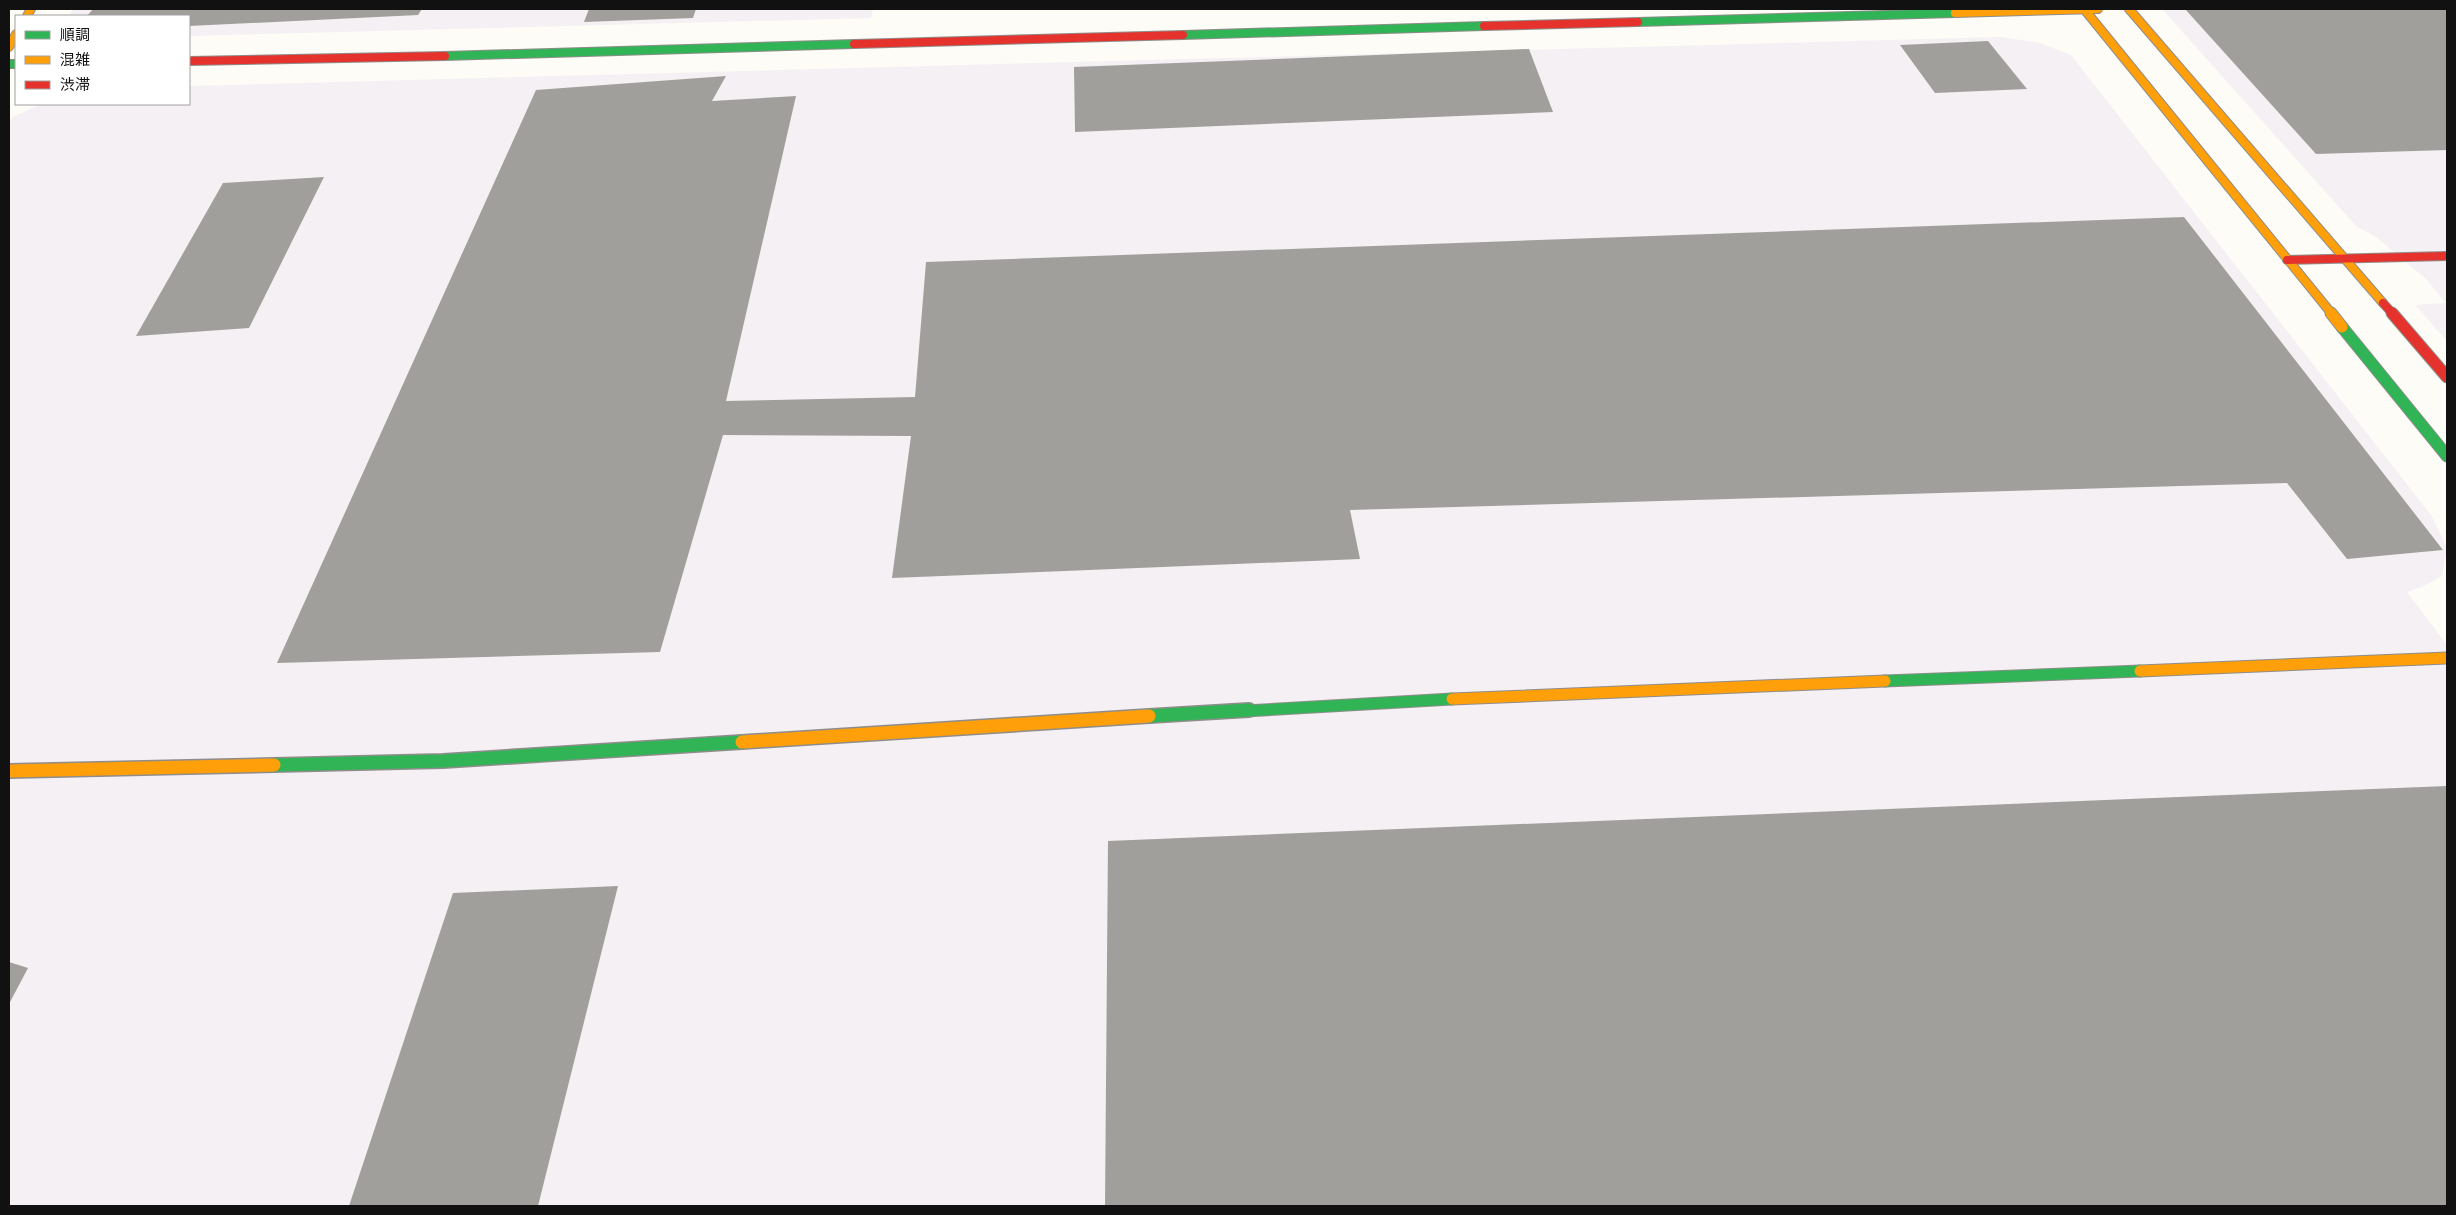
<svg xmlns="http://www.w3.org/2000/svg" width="2456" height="1215" viewBox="0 0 2456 1215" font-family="'Roboto Serif','Noto Sans JP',serif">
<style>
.industrial{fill:#f5f0f3}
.building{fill:#a19f9c}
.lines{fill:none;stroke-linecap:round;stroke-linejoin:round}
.fast-far2-casing{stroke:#8e8d8b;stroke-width:10}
.fast-far1-casing{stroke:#8e8d8b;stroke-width:13}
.fast-casing{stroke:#8e8d8b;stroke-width:16}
.slow-far2-casing{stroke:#8e8d8b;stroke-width:10}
.slow-far1-casing{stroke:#8e8d8b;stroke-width:13}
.slow-casing{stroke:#8e8d8b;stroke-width:16}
.jam-far1-casing{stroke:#8e8d8b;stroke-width:10}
.jam-casing{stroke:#8e8d8b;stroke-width:13}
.fast-far2{stroke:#30b455;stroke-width:8}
.fast-far1{stroke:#30b455;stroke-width:11}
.fast{stroke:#30b455;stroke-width:13}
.slow-far2{stroke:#ff9f0a;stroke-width:8}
.slow-far1{stroke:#ff9f0a;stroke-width:11}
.slow{stroke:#ff9f0a;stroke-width:13}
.jam-far1{stroke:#e5322d;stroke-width:8}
.jam{stroke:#e5322d;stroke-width:11}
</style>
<rect width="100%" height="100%" fill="#fdfcf7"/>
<g class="industrial">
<path d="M 73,9 L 873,9 L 871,18 L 189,36 L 189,16 L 69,16 Z"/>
<path d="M 2162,9 L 2447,9 L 2447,341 L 2415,305 L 2446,303 L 2426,279 L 2376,237 L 2356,226 Z"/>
<path d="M 2000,37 L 2040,43 L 2071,55 L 2431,515 L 2447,547 L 2442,576 L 2424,586 L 2407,592 L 2447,645 L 2447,1206 L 9,1206 L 9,123 L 13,117 L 41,104 L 189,104 L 189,86 Z"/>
</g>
<g class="building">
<path d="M 93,9 L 422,9 L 418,15 L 189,26 L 189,16 L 87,16 Z"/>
<path d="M 589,9 L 696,9 L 693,18 L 584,22 Z"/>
<path d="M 2185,9 L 2447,9 L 2447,150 L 2316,154 Z"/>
<path d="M 1988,41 L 2027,89 L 1935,93 L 1900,45 Z"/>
<path d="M 1529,49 L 1553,112 L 1075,132 L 1074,67 Z"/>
<path d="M 726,76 L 712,101 L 796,96 L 726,401 L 915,397 L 926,262 L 2184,217 L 2443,550 L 2347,559 L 2287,483 L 1350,510 L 1360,559 L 892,578 L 911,436 L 723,435 L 660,652 L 277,663 L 536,90 Z"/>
<path d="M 324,177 L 249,328 L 136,336 L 223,183 Z"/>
<path d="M 2447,786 L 2447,1206 L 1105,1206 L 1108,841 Z"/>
<path d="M 618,886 L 538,1206 L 349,1206 L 453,893 Z"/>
<path d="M 9,962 L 28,968 L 9,1004 Z"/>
</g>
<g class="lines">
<g class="fast-far2-casing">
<g id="fast-far2">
<path d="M 1638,22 L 1955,13"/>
<path d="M 1183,35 L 1484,26"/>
<path d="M 445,56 L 854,44"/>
<path d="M 9,64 L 16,64"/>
</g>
</g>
<g class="fast-far1-casing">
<g id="fast-far1">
<path d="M 2342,327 L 2447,456"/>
<path d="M 1885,681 L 2140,671"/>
<path d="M 1227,712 L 1452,699"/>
</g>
</g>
<g class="fast-casing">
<g id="fast">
<path d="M 1149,716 L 1249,710"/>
<path d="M 274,765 L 443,761 L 742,742"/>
</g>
</g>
<g class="slow-far2-casing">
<g id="slow-far2">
<path d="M 2084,9 L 2332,314"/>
<path d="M 2129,9 L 2383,303"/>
<path d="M 1955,13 L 2098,9"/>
<path d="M 27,16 L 31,9"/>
<path d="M 9,47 L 16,34"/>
</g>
</g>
<g class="slow-far1-casing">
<g id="slow-far1">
<path d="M 2331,313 L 2342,327"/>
<path d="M 2140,671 L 2447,658"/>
<path d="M 1452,699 L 1885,681"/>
</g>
</g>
<g class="slow-casing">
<g id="slow">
<path d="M 742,742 L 1149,716"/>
<path d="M 9,771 L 274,765"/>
</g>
</g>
<g class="jam-far1-casing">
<g id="jam-far1">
<path d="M 1484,26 L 1638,22"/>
<path d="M 854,44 L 1183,35"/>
<path d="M 189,61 L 445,56"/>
<path d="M 2287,260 L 2447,256"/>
<path d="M 2383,303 L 2393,314"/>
</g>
</g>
<g class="jam-casing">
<path id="jam" d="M 2392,313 L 2447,377"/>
</g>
<use href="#fast-far2" class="fast-far2"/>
<use href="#fast-far1" class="fast-far1"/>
<use href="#fast" class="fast"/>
<use href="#slow-far2" class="slow-far2"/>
<use href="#slow-far1" class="slow-far1"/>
<use href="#slow" class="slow"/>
<use href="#jam-far1" class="jam-far1"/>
<use href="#jam" class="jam"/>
</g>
<rect width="2456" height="1215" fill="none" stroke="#111111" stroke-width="20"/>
<rect x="15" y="15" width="175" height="90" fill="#ffffff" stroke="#a0a0a0"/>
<rect x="25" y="31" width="25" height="8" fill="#30b455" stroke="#a0a0a0"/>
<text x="60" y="40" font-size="15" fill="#111111">順調</text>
<rect x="25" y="56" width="25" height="8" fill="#ff9f0a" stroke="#a0a0a0"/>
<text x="60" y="65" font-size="15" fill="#111111">混雑</text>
<rect x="25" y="81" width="25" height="8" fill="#e5322d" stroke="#a0a0a0"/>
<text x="60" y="90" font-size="15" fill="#111111">渋滞</text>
</svg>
